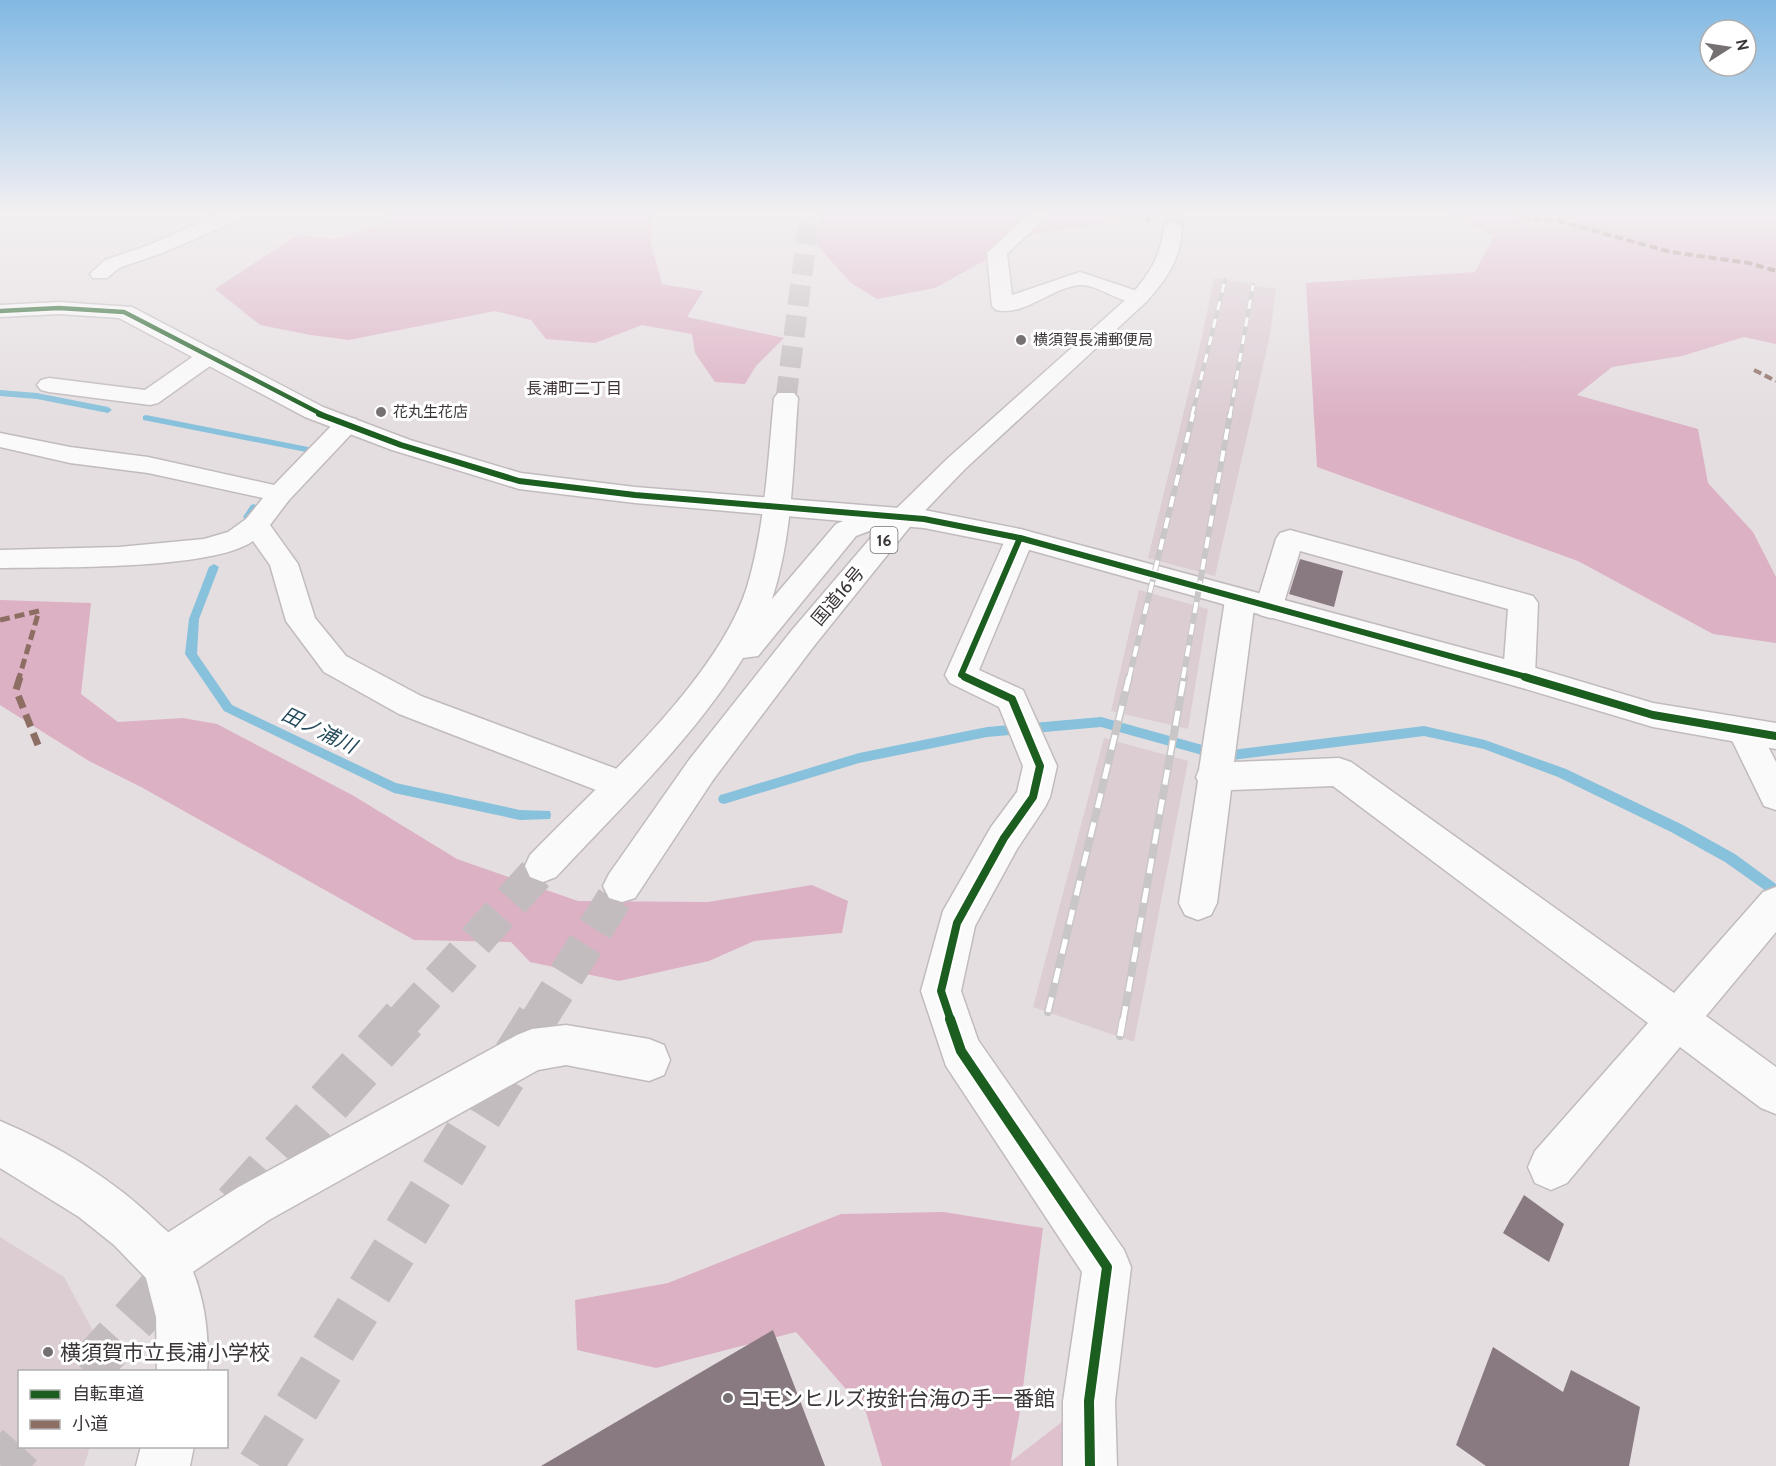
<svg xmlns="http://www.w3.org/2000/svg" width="1776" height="1466" viewBox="0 0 1776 1466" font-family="Cabin,'Noto Sans JP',sans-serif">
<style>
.built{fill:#dccdd3}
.green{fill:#dfc1ce}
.forest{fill:#dcb1c4}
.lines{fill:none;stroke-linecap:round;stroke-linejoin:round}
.stream{fill:#87c1db;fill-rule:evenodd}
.building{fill:#897a81}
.trunk-tunnel-far2{stroke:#c3bcbf;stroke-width:21;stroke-dasharray:21 10;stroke-linecap:butt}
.trunk-tunnel-far1{stroke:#c3bcbf;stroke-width:36;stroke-dasharray:36 18;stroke-linecap:butt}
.trunk-tunnel{stroke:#c3bcbf;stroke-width:46;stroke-dasharray:46 23;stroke-linecap:butt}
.minor-casing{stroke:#c1bbbe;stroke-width:3}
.tertiary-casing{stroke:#c1bbbe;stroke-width:3}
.trunk-casing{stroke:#c1bbbe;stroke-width:3}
.minor{fill:#fbfafa;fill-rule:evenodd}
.tertiary{fill:#fbfafa;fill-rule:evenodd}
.trunk{fill:#fbfafa;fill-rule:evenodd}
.rail-far3-casing{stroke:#c8c6c7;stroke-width:4.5}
.rail-far2-casing{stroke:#c8c6c7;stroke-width:6}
.rail-far1-casing{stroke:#c8c6c7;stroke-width:8}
.rail-casing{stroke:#c8c6c7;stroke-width:8}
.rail-far3{stroke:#fff;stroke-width:3;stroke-dasharray:9;stroke-linecap:butt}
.rail-far2{stroke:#fff;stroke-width:4;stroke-dasharray:11;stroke-linecap:butt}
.rail-far1{stroke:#fff;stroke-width:5;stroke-dasharray:15;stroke-linecap:butt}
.rail{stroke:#fff;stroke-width:6;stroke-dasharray:19;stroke-linecap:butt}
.quiet-far2{stroke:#8d6e63;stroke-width:4;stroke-dasharray:8 4;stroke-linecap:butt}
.quiet-far1{stroke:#8d6e63;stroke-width:5;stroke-dasharray:10 5;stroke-linecap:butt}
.quiet{stroke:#8d6e63;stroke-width:7;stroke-dasharray:13 7;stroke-linecap:butt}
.cycleway-far3-casing{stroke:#fff;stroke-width:7}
.cycleway-far2-casing{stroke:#fff;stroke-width:9}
.cycleway-far1-casing{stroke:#fff;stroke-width:12}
.cycleway-casing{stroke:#fff;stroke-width:14}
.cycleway-far3{stroke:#1b5e20;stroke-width:4.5}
.cycleway-far2{stroke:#1b5e20;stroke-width:6}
.cycleway-far1{stroke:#1b5e20;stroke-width:8}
.cycleway{stroke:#1b5e20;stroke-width:10}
.poi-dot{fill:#767072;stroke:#fff;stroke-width:2}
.labels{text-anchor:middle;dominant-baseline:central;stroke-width:6;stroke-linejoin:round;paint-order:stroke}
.far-poi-label{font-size:15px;fill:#3a3537;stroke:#fff;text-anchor:start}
.far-neighbourhood-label{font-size:16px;fill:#3c3236;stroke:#fff}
.shield{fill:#fff;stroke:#757273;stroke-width:1.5}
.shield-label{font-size:16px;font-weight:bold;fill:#3a3537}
.street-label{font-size:18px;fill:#3a3537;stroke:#fff}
.water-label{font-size:20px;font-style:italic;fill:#234959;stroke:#fff}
.near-poi-label{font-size:21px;fill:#3a3537;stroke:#fff;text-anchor:start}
</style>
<rect width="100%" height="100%" fill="#e5dee1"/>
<g class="built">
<path d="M 1214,278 L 1276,289 L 1270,335 L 1215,576 L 1148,558 L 1202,337 Z"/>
<path d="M 1139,590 L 1208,609 L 1188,729 L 1111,711 Z"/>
<path d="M 1104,738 L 1188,761 L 1134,1042 L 1033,1007 Z"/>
<path d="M 0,1237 L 64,1277 L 94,1333 L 99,1371 L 20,1372 L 20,1446 L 90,1447 L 84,1466 L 0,1466 Z"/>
</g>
<path class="green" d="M 1089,1401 L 1090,1466 L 1005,1466 Z"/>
<g class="forest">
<path d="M 391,213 L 653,213 L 651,244 L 662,284 L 703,291 L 687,317 L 784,338 L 756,366 L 745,384 L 715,382 L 695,353 L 692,334 L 642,325 L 595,343 L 546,339 L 531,320 L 495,311 L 349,340 L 311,335 L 260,325 L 215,289 L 297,235 L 335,239 L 389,222 Z"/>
<path d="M 821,213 L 1175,213 L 1033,234 L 935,288 L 877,299 L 851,283 L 815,243 Z"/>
<path d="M 1446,213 L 1776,213 L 1776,344 L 1744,337 L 1682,356 L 1612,367 L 1577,395 L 1698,429 L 1708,483 L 1753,532 L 1776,577 L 1776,643 L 1713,634 L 1578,561 L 1317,467 L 1306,283 L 1475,272 L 1494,236 Z"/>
<path d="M 0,600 L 91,603 L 81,694 L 118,722 L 183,718 L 217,724 L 354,796 L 457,859 L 578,901 L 708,902 L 812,885 L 848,901 L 842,933 L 754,941 L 709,961 L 619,981 L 530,962 L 511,942 L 414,940 L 141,787 L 89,761 L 0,705 Z"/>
<path d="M 944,1212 L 1043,1228 L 1020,1411 L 1010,1466 L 882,1466 L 866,1412 L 796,1332 L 656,1368 L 577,1350 L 575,1300 L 668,1283 L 841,1214 Z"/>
</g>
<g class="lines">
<g class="stream">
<path d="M 0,390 L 37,393 L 108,407 L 112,410 L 108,413 L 37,399 L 0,396 Z"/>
<path d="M 146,415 L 313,448 L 318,451 L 306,460 L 301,457 L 306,452 L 143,420 L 143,416 Z"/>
<path d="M 254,504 L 259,507 L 251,519 L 248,520 L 245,519 L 243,517 L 251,505 Z"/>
<path d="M 214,564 L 219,567 L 199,619 L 197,654 L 232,705 L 396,783 L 520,810 L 550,811 L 551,815 L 550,819 L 520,820 L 394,793 L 224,711 L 185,654 L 189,619 L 209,567 Z"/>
<path d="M 1101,717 L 1224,751 L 1424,726 L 1485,740 L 1566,769 L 1681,824 L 1735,854 L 1776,884 L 1776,898 L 1725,862 L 1671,832 L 1558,777 L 1484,749 L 1424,736 L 1224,761 L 1101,727 L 987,737 L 859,763 L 724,804 L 720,803 L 718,799 L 720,795 L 724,794 L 859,753 L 987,727 Z"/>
</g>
</g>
<g class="building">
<path d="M 1300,559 L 1343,571 L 1334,607 L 1289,594 Z"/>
<path d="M 1524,1195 L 1564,1224 L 1549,1262 L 1503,1233 Z"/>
<path d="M 773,1330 L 825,1466 L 541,1466 Z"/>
<path d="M 1493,1347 L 1563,1392 L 1571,1370 L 1640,1407 L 1629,1466 L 1486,1466 L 1456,1445 Z"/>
</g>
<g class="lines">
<g class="trunk-tunnel-far2">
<path d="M 1173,227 L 1174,213"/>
<path d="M 786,398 L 810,213"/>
</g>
<g class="trunk-tunnel-far1">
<path d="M 403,1021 L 543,866"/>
<path d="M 538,1021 L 622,886"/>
</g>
<g class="trunk-tunnel">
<path d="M 236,1205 L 404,1019"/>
<path d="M 86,1372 L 182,1266"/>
<path d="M 1,1466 L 20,1445"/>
<path d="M 260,1466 L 539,1019"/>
</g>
<g class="minor-casing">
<g id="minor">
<path d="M 222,213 L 247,213 L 245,217 L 162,253 L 119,268 L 107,278 L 93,278 L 90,274 L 105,260 L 149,245 Z"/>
<path d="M 1031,213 L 1050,213 L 1007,254 L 1012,295 L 1080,272 L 1146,294 L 1149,298 L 1146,302 C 1124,308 1100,284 1080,285 C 1052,287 1024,317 996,310 L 992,306 L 987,253 Z"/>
<path d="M 209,349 L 217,351 L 220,356 L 217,361 L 158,403 L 150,405 L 49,392 L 41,390 L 37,385 L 41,380 L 49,378 L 145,390 L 201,351 Z"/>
<path d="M 347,417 L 356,419 L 359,424 L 356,429 L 289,500 L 270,525 L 298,564 L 315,618 L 346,656 L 421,696 L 633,775 L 638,785 L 633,795 L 621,799 L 609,795 L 399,714 L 324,672 L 286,621 L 270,565 L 253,541 C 213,570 55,567 0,568 L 0,550 L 119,547 L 204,539 L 228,532 L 246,519 L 263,498 L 148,473 L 70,463 L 0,447 L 0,433 L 70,447 L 148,457 L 274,485 L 338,419 Z"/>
<path d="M 1020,529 L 1030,532 L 1034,538 L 979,670 L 1023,690 L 1057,766 L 1050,797 L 1045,807 L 1017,849 L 975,926 L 961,991 L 978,1040 L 1124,1250 L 1131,1267 L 1115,1401 L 1117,1466 L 1063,1466 L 1063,1401 L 1082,1272 L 946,1066 L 921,991 L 943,911 L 991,827 L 1017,792 L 1023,766 L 999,707 L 950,683 L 945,675 L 1006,538 L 1010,532 Z"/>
<path d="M 1290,530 L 1533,596 L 1538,603 L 1535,675 L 1530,683 L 1519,687 L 1508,683 L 1503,675 L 1508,609 L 1300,551 L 1280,615 L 1270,618 L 1260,615 L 1255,608 L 1276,539 L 1280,533 Z"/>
<path d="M 1240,590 L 1250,593 L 1255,600 L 1234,762 L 1339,758 L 1351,762 L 1674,993 L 1763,892 L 1776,887 L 1776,932 L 1706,1016 L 1776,1067 L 1776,1114 L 1761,1108 L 1680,1047 L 1567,1183 L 1551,1190 L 1535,1183 L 1528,1167 L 1535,1151 L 1648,1023 L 1333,786 L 1231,790 L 1217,903 L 1211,915 L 1198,920 L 1185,915 L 1179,903 L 1198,781 L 1196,777 L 1199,770 L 1225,600 L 1230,593 Z"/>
<path d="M 1744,719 L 1756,723 L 1776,762 L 1776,810 L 1764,806 L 1728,732 L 1732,723 Z"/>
<path d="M 566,1025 L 649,1039 L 664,1045 L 670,1060 L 664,1075 L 649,1081 L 566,1065 L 538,1070 L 269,1220 L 181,1280 L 164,1287 L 147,1280 L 140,1263 L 147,1246 L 237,1188 L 517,1035 L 532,1029 Z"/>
</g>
</g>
<g class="tertiary-casing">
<g id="tertiary">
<path d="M 59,302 L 132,307 L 323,407 L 410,440 L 521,473 L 635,487 L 924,510 L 1020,529 L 1519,663 L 1653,703 L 1776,723 L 1776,749 L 1653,727 L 1519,687 L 1019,547 L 924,528 L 635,503 L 519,489 L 392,450 L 305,417 L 119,318 L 59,314 L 0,317 L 0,305 Z"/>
<path d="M 0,1121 C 57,1145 116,1181 160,1225 C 168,1232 177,1239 182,1248 C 203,1286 210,1329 207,1372 L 157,1372 L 156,1317 L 146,1278 L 114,1245 L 79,1217 L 0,1168 Z"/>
<path d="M 141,1446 L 194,1446 L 190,1466 L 136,1466 Z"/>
</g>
</g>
<g class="trunk-casing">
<path id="trunk" d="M 1173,221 L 1182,227 C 1181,259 1167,279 1146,302 L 965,469 L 913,523 L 814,646 L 713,780 L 635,898 L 622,902 L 609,898 L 603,886 L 609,874 L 689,760 L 792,630 L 880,527 L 856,536 L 758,656 L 743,658 C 693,739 621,807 556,877 L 543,882 L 530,877 L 525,866 L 530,855 C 598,785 718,680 747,587 C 765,527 768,461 774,398 L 778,393 L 794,393 L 798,398 C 793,464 793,535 772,599 L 836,524 L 870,510 L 896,509 L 947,459 L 1132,294 C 1150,273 1161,256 1164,227 Z"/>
</g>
<use href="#minor" class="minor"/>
<use href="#tertiary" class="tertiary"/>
<use href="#trunk" class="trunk"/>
<g class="rail-far3-casing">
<g id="rail-far3">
<path d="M 1192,415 L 1225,280"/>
<path d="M 1230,415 L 1253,285"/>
</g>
</g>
<g class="rail-far2-casing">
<g id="rail-far2">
<path d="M 1129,678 L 1193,414"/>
<path d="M 1183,678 L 1230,414"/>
</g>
</g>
<g class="rail-far1-casing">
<g id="rail-far1">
<path d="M 1048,1012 L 1129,677"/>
<path d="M 1123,1021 L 1184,677"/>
</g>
</g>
<g class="rail-casing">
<path id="rail" d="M 1120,1036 L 1123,1019"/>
</g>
<use href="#rail-far3" class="rail-far3"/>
<use href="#rail-far2" class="rail-far2"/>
<use href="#rail-far1" class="rail-far1"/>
<use href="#rail" class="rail"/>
<g class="quiet-far2">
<path d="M 1510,213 L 1532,219 L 1558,221 L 1671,252 L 1749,263 L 1776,271"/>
<path d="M 1147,216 L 1149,222"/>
<path d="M 1754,370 L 1776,381"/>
</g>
<path class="quiet-far1" d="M 0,620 L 39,611 L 19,678"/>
<path class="quiet" d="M 20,677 L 16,690 L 38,745"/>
<g class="cycleway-far3-casing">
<path id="cycleway-far3" d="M 0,311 L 59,308 L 124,312 L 323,415"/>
</g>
<g class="cycleway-far2-casing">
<g id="cycleway-far2">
<path d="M 319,414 L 401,445 L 519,481 L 635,495 L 924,519 L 1020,538 L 1530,678"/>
<path d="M 968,678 L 961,675 L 1020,538"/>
</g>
</g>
<g class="cycleway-far1-casing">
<g id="cycleway-far1">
<path d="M 1525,677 L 1653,715 L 1776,736"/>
<path d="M 951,1021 L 941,991 L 957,923 L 1004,838 L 1033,797 L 1040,766 L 1012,699 L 965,677"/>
</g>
</g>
<g class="cycleway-casing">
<path id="cycleway" d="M 950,1019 L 961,1051 L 1107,1267 L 1089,1401 L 1090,1466"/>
</g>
<use href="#cycleway-far3" class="cycleway-far3"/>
<use href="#cycleway-far2" class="cycleway-far2"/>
<use href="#cycleway-far1" class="cycleway-far1"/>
<use href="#cycleway" class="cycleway"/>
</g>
<linearGradient id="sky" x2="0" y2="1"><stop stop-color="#81b9e3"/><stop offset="0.51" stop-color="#f3f0f2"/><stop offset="1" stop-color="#f3f0f2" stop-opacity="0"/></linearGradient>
<rect width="1776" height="418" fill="url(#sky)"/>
<g class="poi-dot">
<circle cx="1021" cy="340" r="6"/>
<circle cx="381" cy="412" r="6"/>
<circle cx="48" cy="1352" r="6"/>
<circle cx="728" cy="1398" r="6"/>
</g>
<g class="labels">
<g class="far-poi-label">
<text x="1033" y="340">横須賀長浦郵便局</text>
<text x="393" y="412">花丸生花店</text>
</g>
<g class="far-neighbourhood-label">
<text x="574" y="388">長浦町二丁目</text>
</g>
<rect class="shield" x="870.5" y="527" width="27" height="26" rx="4.5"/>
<g class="shield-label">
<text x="884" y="540">16</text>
</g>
<g class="street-label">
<text transform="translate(838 596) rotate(-50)">国道16号</text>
</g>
<g class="water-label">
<text transform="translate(319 730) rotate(26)">田ノ浦川</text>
</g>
<g class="near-poi-label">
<text x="60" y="1352">横須賀市立長浦小学校</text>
<text x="740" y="1398">コモンヒルズ按針台海の手一番館</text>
</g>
</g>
<rect x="18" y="1370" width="210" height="78" fill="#ffffff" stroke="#b0aeaf" stroke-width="1.5"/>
<rect x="30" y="1390" width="30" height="9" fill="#1b5e20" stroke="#b0aeaf" stroke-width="1.5"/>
<text x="72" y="1400" font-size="18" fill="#3a3537">自転車道</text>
<rect x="30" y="1420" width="30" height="9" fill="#8d6e63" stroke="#b0aeaf" stroke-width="1.5"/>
<text x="72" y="1430" font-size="18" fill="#3a3537">小道</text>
<g transform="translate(1728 48) rotate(78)"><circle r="28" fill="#ffffff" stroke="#b0aeaf" stroke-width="1.5"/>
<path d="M0-4.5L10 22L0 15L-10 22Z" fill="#767072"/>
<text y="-9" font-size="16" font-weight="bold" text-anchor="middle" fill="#3a3537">N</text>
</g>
</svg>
